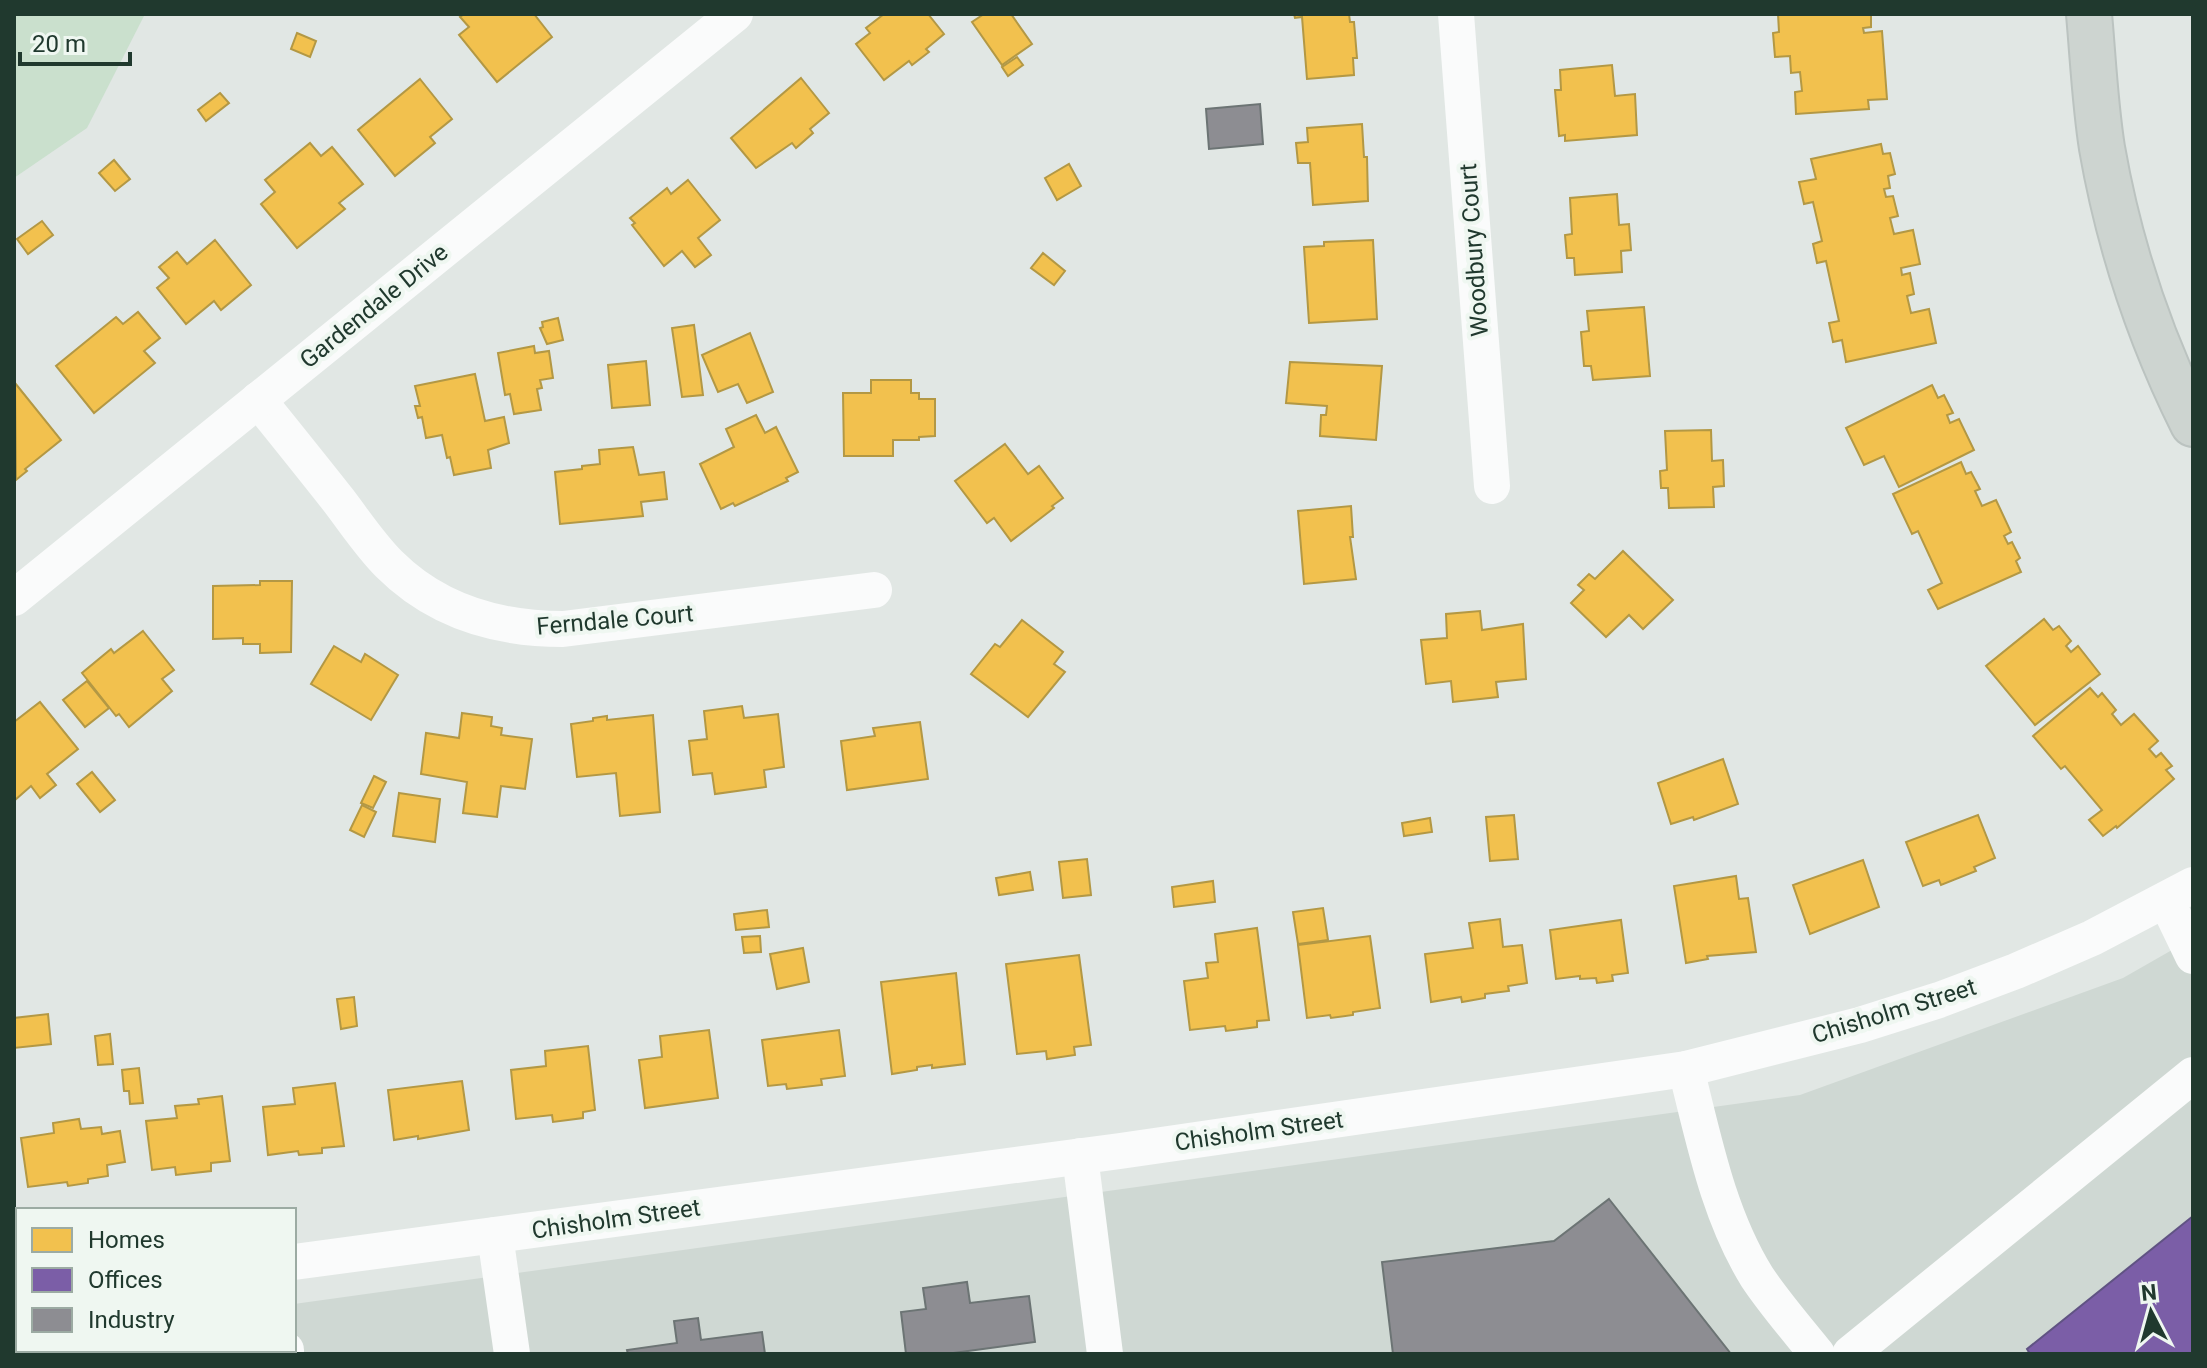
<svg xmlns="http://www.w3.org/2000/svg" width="2207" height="1368" viewBox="0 0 2207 1368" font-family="Roboto,sans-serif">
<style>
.built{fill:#cfd8d3}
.green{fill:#cae0cd}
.homes{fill:#f2c14e;stroke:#b39844;stroke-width:2}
.offices{fill:#7b5ea7;stroke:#605383;stroke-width:2}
.industry{fill:#8d8d92;stroke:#6c7474;stroke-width:2}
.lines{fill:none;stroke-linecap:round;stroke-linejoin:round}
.major-casing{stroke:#bbc3c0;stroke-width:48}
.minor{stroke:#fafbfb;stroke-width:36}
.major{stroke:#cdd4d0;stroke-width:44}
.labels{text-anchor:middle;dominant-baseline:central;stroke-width:8;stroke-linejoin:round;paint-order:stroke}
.street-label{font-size:24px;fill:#20392e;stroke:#eff7f1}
</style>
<rect width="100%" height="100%" fill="#e1e7e4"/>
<path class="built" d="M 2193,938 L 2193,1354 L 14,1354 L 14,1343 L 18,1342 L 18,1350 L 294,1350 L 294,1304 L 1800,1095 L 2123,978 Z"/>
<path class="green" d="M 14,14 L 145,14 L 87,128 L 14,178 Z"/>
<g class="homes">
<path d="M 464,14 L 534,14 L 552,37 L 497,82 L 459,35 L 469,27 L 460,17 Z"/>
<path d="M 884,14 L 928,14 L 944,34 L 926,49 L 929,52 L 912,65 L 909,61 L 884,80 L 856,44 L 870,33 L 866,28 Z"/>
<path d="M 984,14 L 1011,14 L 1032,44 L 1002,65 L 972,22 Z"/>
<path d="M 1294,14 L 1349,14 L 1350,22 L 1354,22 L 1357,58 L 1353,58 L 1354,75 L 1307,79 L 1302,17 L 1295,18 Z"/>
<path d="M 1778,14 L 1877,14 L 1871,15 L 1871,27 L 1863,28 L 1864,33 L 1882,31 L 1887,99 L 1868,100 L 1869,109 L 1796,114 L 1795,92 L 1802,91 L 1800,72 L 1791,73 L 1790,56 L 1775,57 L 1773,33 L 1779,32 Z"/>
<path d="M 297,33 L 316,41 L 310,57 L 291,49 Z"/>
<path d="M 1017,57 L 1023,65 L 1008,76 L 1002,67 Z"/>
<path d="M 1612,65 L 1615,96 L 1635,94 L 1637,135 L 1565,141 L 1565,135 L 1559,136 L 1555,90 L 1561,90 L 1560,70 Z"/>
<path d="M 801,78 L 829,113 L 810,129 L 813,133 L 796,148 L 792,143 L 756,168 L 731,138 Z"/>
<path d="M 420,79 L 452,119 L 430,137 L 435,143 L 395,176 L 358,130 Z"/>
<path d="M 220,93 L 229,103 L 206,121 L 198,110 Z"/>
<path d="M 1362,124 L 1364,157 L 1367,157 L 1368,201 L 1313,205 L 1310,163 L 1298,163 L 1296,143 L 1308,142 L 1307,128 Z"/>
<path d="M 310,143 L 321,156 L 332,147 L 363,184 L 339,203 L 345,209 L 297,248 L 261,204 L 275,192 L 265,180 Z"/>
<path d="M 1881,144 L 1883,154 L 1890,153 L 1895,174 L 1888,176 L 1890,188 L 1884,189 L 1886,197 L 1893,196 L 1898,216 L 1890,218 L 1894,234 L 1913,230 L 1920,264 L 1901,268 L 1902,275 L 1910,273 L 1914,294 L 1907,296 L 1911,313 L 1929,309 L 1936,343 L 1846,362 L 1842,340 L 1833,342 L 1829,323 L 1839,321 L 1826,261 L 1817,263 L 1813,244 L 1822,241 L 1813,202 L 1804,204 L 1799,182 L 1816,179 L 1811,159 Z"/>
<path d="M 114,160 L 130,179 L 115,191 L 99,173 Z"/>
<path d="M 1069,164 L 1081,186 L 1057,200 L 1045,178 Z"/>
<path d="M 688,180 L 720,220 L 698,238 L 711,255 L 695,267 L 682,251 L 664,266 L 632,225 L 635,223 L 630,218 L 667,188 L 671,194 Z"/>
<path d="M 1617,194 L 1619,225 L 1629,224 L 1631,250 L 1621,251 L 1622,272 L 1575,275 L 1574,258 L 1567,258 L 1565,235 L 1572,234 L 1570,198 Z"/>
<path d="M 42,221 L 53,235 L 28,254 L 17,239 Z"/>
<path d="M 215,240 L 251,285 L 221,310 L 214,301 L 186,324 L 157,288 L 169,278 L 159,267 L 177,252 L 187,264 Z"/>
<path d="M 1373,240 L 1377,319 L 1309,323 L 1304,247 L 1324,246 L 1324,242 Z"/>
<path d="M 1043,253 L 1065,271 L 1054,285 L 1031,268 Z"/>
<path d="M 1644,307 L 1650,376 L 1593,380 L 1591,366 L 1584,366 L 1581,332 L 1589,331 L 1587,311 Z"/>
<path d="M 138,312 L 160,338 L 144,351 L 155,363 L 94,413 L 56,366 L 116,317 L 123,324 Z"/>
<path d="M 558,318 L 563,340 L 547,344 L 540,328 L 543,327 L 542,322 Z"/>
<path d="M 694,325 L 703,395 L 682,397 L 672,328 Z"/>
<path d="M 750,333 L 773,392 L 747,403 L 738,384 L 718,392 L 702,355 Z"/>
<path d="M 534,346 L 535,353 L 549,351 L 553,378 L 540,380 L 542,388 L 537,389 L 541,410 L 514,414 L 510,394 L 505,395 L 498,353 Z"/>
<path d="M 646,361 L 650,405 L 612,408 L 608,365 Z"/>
<path d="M 1290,362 L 1382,366 L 1376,440 L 1320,436 L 1321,415 L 1326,415 L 1327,406 L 1286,403 Z"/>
<path d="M 475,374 L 485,421 L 504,417 L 509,443 L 488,450 L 491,468 L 454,475 L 450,457 L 447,458 L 442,435 L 426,438 L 422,417 L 418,418 L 415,406 L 420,406 L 415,386 Z"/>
<path d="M 871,380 L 911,380 L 911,393 L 919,393 L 919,399 L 935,399 L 935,436 L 919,437 L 919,440 L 893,440 L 893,456 L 844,456 L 843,393 L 871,393 Z"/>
<path d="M 15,383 L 61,440 L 25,469 L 27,471 L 16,480 Z"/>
<path d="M 1932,385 L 1938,398 L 1944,395 L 1953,413 L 1947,415 L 1950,423 L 1959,419 L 1974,450 L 1899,487 L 1884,456 L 1864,465 L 1846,428 Z"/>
<path d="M 756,415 L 765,433 L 776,427 L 798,472 L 786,478 L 788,481 L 735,506 L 733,503 L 721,509 L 700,464 L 734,447 L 726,429 Z"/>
<path d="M 1711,430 L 1712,461 L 1723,460 L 1724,486 L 1713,487 L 1714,507 L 1669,508 L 1668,488 L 1661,488 L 1660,471 L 1667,470 L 1665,431 Z"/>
<path d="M 1005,444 L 1028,474 L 1039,466 L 1063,498 L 1052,506 L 1054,508 L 1011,541 L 994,518 L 987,523 L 955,481 Z"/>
<path d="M 633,447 L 639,475 L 664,472 L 667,499 L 641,502 L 643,516 L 560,524 L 555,472 L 582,469 L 582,466 L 600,464 L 599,450 Z"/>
<path d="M 1961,462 L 1966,474 L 1971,472 L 1980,489 L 1975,491 L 1982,506 L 1996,500 L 2011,532 L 2004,536 L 2008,544 L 2012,542 L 2020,558 L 2016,561 L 2021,572 L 1938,609 L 1928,590 L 1942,583 L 1918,531 L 1912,534 L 1893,494 Z"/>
<path d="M 1351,506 L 1353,537 L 1350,537 L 1356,579 L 1304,584 L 1298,511 Z"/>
<path d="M 1623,551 L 1673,600 L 1643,629 L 1629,615 L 1606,637 L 1571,603 L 1584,590 L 1578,585 L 1589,574 L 1595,579 Z"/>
<path d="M 260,581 L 292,581 L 291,652 L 260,653 L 260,644 L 243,644 L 243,638 L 213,639 L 213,586 L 260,585 Z"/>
<path d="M 1480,611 L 1482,630 L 1523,624 L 1526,679 L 1496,682 L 1498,697 L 1453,702 L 1451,681 L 1426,684 L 1421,640 L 1447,638 L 1446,614 Z"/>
<path d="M 2044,619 L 2053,630 L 2059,626 L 2071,641 L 2066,646 L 2071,652 L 2078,646 L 2100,674 L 2035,725 L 1986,666 Z"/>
<path d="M 1022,620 L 1063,652 L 1054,664 L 1065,672 L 1028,717 L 971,674 L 995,644 L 1000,647 Z"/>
<path d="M 143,631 L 174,670 L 162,679 L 172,691 L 129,727 L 119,714 L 116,716 L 82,673 L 111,649 L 114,653 Z"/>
<path d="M 334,646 L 361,662 L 365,654 L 398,675 L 371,720 L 311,684 Z"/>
<path d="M 87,681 L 109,708 L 85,727 L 63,700 Z"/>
<path d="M 2090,688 L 2098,697 L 2102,693 L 2116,710 L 2112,714 L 2121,725 L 2134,714 L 2158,741 L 2149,749 L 2156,757 L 2161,753 L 2172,766 L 2166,770 L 2174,779 L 2117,828 L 2116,826 L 2103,836 L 2089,820 L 2102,810 L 2065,766 L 2061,769 L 2033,736 Z"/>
<path d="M 40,702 L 78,749 L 47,774 L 56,785 L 40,798 L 31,786 L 15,800 L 14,722 Z"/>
<path d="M 742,706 L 744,718 L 778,714 L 784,767 L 764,770 L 766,787 L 715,794 L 712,773 L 693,775 L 689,741 L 707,739 L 704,711 Z"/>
<path d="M 462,713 L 492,717 L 491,726 L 502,728 L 501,735 L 532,739 L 525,789 L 501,786 L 497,817 L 463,813 L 467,782 L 421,774 L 426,733 L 459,738 Z"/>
<path d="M 653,715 L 660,812 L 620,816 L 616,773 L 577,777 L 571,724 L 593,721 L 593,718 L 607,716 L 607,720 Z"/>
<path d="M 920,722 L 928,779 L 847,790 L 841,741 L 875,736 L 873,728 Z"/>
<path d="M 1723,759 L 1738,804 L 1694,820 L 1693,817 L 1671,824 L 1658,783 Z"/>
<path d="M 92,772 L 115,800 L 100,812 L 77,784 Z"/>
<path d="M 374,776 L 386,782 L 373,808 L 361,803 Z"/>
<path d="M 399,793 L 440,799 L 435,842 L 393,836 Z"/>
<path d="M 362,805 L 376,812 L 364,837 L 350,830 Z"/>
<path d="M 1514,815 L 1518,859 L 1490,861 L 1486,817 Z"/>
<path d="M 1978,815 L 1995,858 L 1974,867 L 1976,871 L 1941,885 L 1939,880 L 1923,886 L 1906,842 Z"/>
<path d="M 1430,818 L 1432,832 L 1404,836 L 1402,823 Z"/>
<path d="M 1087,859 L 1091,895 L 1063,898 L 1059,862 Z"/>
<path d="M 1863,860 L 1879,907 L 1810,934 L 1793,885 Z"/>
<path d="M 1030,872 L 1033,890 L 999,895 L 996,878 Z"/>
<path d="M 1736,876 L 1739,899 L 1748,898 L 1756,952 L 1707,956 L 1708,959 L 1686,963 L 1674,886 Z"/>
<path d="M 1213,881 L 1215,902 L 1174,907 L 1172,887 Z"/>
<path d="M 1323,908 L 1328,940 L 1298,944 L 1293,912 Z"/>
<path d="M 767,910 L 769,927 L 736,930 L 734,914 Z"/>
<path d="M 1500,919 L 1503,947 L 1522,945 L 1527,983 L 1508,986 L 1509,991 L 1485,994 L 1485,998 L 1462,1002 L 1461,997 L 1431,1002 L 1425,954 L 1473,948 L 1469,923 Z"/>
<path d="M 1621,920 L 1628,973 L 1612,975 L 1613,981 L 1597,983 L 1596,978 L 1580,979 L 1580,976 L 1556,979 L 1550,930 Z"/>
<path d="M 1257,928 L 1269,1020 L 1257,1021 L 1257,1027 L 1226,1031 L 1225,1026 L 1190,1030 L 1184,981 L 1208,978 L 1206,963 L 1218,962 L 1215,934 Z"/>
<path d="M 760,936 L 761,952 L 744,953 L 742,937 Z"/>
<path d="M 1370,936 L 1380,1008 L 1353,1012 L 1353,1015 L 1331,1018 L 1330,1015 L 1307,1018 L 1298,945 Z"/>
<path d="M 803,948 L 809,982 L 777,989 L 770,954 Z"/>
<path d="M 1079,955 L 1091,1045 L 1074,1047 L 1075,1055 L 1047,1059 L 1046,1051 L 1017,1054 L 1006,964 Z"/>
<path d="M 956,973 L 965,1064 L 932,1068 L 932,1065 L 917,1067 L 917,1070 L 892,1074 L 881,982 Z"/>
<path d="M 354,997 L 357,1026 L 341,1029 L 337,999 Z"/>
<path d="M 48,1014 L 51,1044 L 14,1048 L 14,1018 Z"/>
<path d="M 709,1030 L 718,1098 L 645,1108 L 639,1060 L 662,1057 L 660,1036 Z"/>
<path d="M 839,1030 L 845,1076 L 821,1079 L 822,1085 L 787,1089 L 786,1084 L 768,1086 L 762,1040 Z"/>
<path d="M 110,1034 L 113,1064 L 98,1065 L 95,1036 Z"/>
<path d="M 588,1046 L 595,1110 L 583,1112 L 583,1118 L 553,1122 L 552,1115 L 516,1119 L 511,1070 L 546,1066 L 545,1051 Z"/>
<path d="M 139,1068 L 143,1103 L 130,1104 L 129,1091 L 124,1091 L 122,1070 Z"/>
<path d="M 462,1081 L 469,1130 L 418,1139 L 418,1136 L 394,1140 L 388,1090 Z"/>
<path d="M 335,1083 L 344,1146 L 322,1148 L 322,1153 L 299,1155 L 298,1151 L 268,1155 L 263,1107 L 295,1104 L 293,1088 Z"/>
<path d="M 222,1096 L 230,1161 L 211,1163 L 211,1171 L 176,1175 L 175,1167 L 152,1170 L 146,1121 L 177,1118 L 175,1106 L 199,1104 L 198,1099 Z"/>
<path d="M 79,1119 L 81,1129 L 101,1127 L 102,1134 L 120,1131 L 125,1162 L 107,1165 L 108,1176 L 88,1179 L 88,1183 L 68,1186 L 67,1182 L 28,1187 L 21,1138 L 54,1133 L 53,1123 Z"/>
</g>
<path class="offices" d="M 2193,1216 L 2193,1354 L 2030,1354 L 2027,1349 Z"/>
<g class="industry">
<path d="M 1260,104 L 1263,144 L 1209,149 L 1206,109 Z"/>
<path d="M 1609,1199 L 1731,1354 L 1393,1354 L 1382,1262 L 1554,1241 Z"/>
<path d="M 967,1282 L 970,1303 L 1029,1296 L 1035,1342 L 946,1354 L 906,1354 L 901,1312 L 926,1309 L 923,1288 Z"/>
<path d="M 698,1318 L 701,1340 L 762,1332 L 765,1354 L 628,1354 L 627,1350 L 677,1343 L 674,1321 Z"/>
</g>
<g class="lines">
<g class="major-casing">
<path id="major" d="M 2089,14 C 2093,58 2095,104 2102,148 C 2119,245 2149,336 2193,424"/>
</g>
<g class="minor">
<path d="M 1456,14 L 1492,486"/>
<path d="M 258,400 C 285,433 312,467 339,501 C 355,522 370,545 389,564 C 436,611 498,629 563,629 L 874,590"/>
<path d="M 14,598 L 735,14"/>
<path d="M 2166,900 L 2193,956"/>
<path d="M 1686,1069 C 1704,1140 1718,1214 1757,1277 C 1775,1304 1797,1329 1817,1354"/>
<path d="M 1080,1156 L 1105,1354"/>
<path d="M 495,1235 L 512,1354"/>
<path d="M 294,1262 L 1120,1151 L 1686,1069 L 1860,1025 L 1939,1000 L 2016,971 L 2092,938 L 2193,885"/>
<path d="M 14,1299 L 18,1299"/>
<path d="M 91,1350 L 92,1354"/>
<path d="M 286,1350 L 286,1354"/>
<path d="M 1850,1354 L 2193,1075"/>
</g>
<use href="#major" class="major"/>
</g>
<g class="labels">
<g class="street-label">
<text transform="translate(1474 250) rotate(-94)">Woodbury Court</text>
<text transform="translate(374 306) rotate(-39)">Gardendale Drive</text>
<text transform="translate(615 620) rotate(-5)">Ferndale Court</text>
<text transform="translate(1894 1011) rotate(-17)">Chisholm Street</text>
<text transform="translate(1259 1131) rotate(-8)">Chisholm Street</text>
<text transform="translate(616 1219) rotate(-8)">Chisholm Street</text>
</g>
</g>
<rect width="2207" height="1368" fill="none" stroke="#20392e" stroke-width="32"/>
<rect x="16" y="1208" width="280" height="144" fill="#eff7f1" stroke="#9caba3" stroke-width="2"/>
<rect x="32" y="1228" width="40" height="24" fill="#f2c14e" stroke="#9caba3" stroke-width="2"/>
<text x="88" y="1248" font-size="24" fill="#20392e">Homes</text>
<rect x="32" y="1268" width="40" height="24" fill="#7b5ea7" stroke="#9caba3" stroke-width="2"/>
<text x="88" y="1288" font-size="24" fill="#20392e">Offices</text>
<rect x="32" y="1308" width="40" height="24" fill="#8d8d92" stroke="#9caba3" stroke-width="2"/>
<text x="88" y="1328" font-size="24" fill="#20392e">Industry</text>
<g transform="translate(2151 1312) rotate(354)" stroke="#eff7f1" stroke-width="6" paint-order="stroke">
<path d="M0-6L14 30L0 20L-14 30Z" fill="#20392e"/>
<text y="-12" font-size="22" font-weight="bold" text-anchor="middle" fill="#20392e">N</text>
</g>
<path d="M20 52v12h110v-12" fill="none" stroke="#20392e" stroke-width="4"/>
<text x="32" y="52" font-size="24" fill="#20392e" stroke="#eff7f1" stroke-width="6" paint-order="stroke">20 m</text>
</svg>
